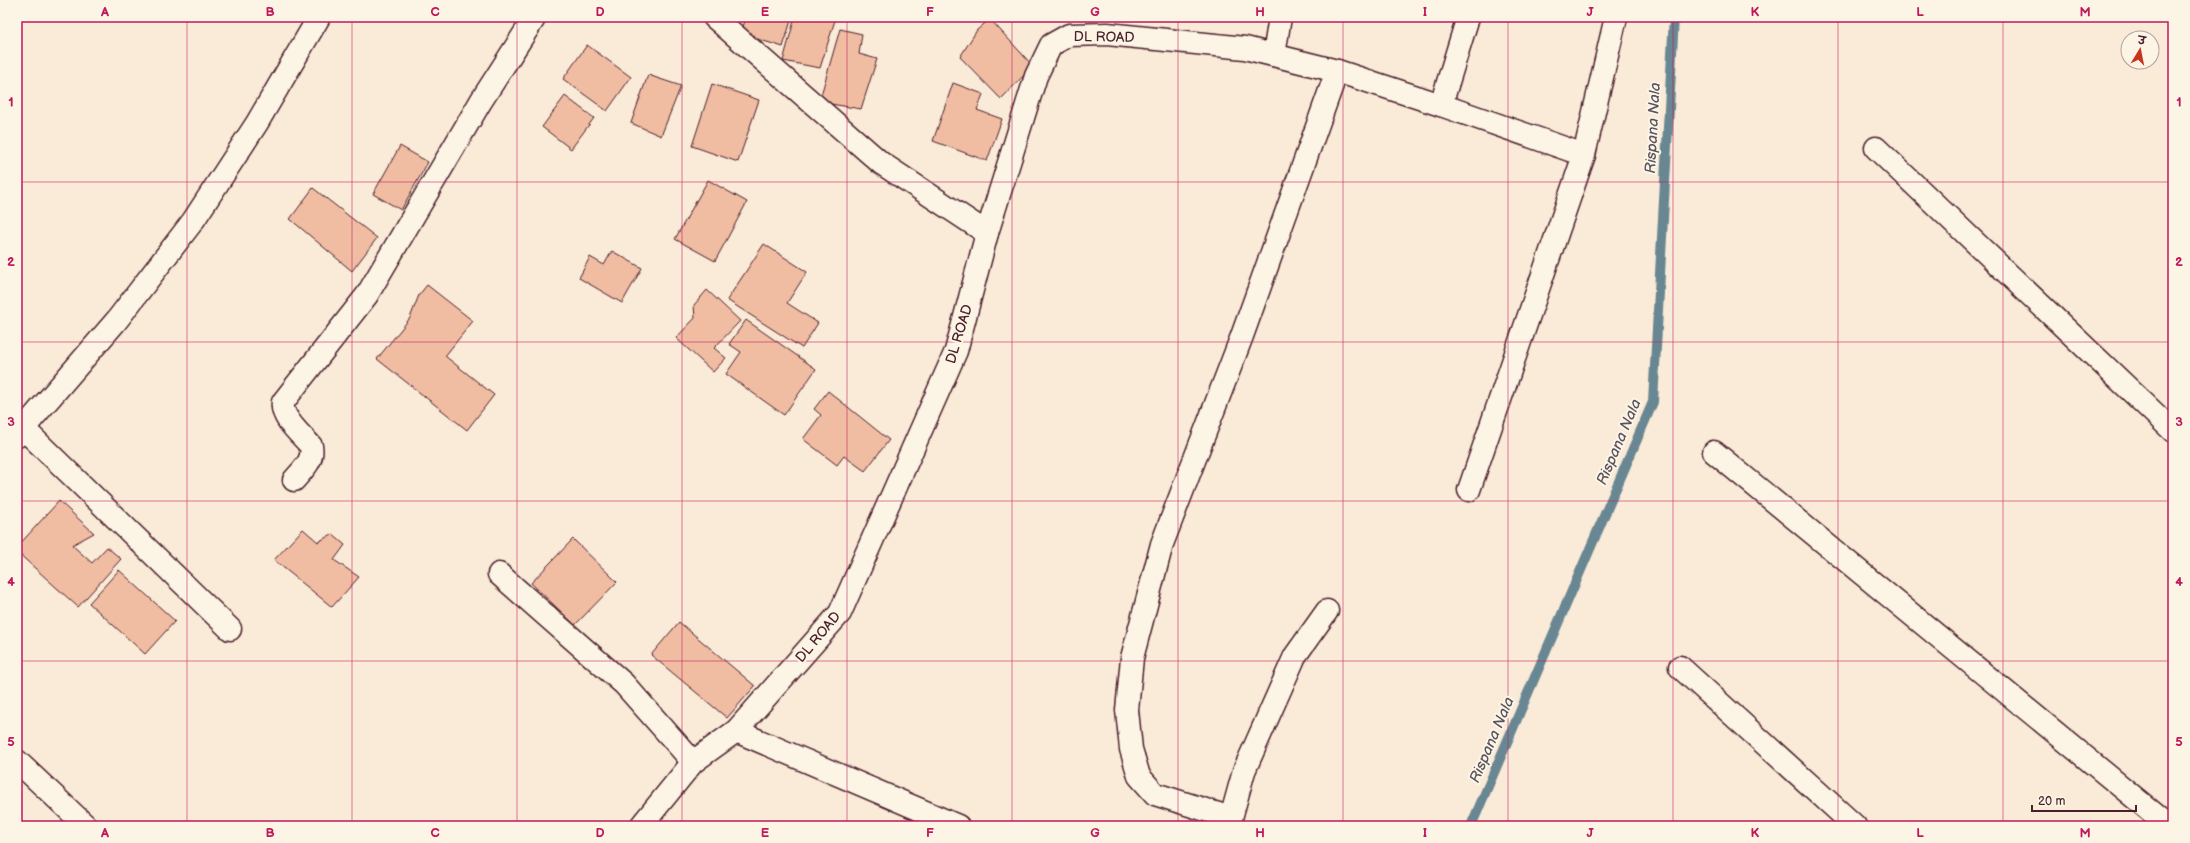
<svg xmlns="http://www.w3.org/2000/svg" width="2190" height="843" viewBox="0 0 2190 843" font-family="'Balsamiq Sans','Playpen Sans Deva',sans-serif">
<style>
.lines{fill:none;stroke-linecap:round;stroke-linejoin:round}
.stream{stroke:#688792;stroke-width:10}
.building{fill:#f0bca2;stroke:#4a1f2b}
.minor-casing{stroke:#4a1f2b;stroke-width:25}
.minor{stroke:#fcf5e5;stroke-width:22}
.grid{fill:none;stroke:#c2185b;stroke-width:1;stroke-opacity:0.55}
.labels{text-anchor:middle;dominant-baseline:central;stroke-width:4;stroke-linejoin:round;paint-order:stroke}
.street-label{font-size:14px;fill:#4a1f2b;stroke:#fcf5e5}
.water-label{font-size:15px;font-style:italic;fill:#59535f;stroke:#fcf5e5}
.neatline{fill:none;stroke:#c2185b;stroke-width:1.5}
.grid-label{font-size:13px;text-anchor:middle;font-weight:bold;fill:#c2185b}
</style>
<rect width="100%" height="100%" fill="#faead8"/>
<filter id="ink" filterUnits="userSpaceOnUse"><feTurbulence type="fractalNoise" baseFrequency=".025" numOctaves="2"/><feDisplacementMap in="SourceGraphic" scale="8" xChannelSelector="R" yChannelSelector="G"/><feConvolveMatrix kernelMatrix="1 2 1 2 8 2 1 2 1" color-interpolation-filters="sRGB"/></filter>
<g filter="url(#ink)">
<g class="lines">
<path class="stream" d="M 1471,826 L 1653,402 L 1674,17"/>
</g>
<g class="building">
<path d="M 746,17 L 792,17 L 783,47 L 741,34 Z"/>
<path d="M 795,17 L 836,17 L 820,68 L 783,61 Z"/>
<path d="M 990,19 L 1033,66 L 1001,99 L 960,57 L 977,30 Z"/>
<path d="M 840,29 L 862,34 L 859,54 L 877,59 L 861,109 L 819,102 Z"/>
<path d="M 587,45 L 631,77 L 607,111 L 563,79 Z"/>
<path d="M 648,75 L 681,86 L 661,136 L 631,123 Z"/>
<path d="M 953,83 L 983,94 L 977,110 L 1002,119 L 987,161 L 933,141 Z"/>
<path d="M 712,84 L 759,100 L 738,162 L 692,146 Z"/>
<path d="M 565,96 L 594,118 L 571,149 L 542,127 Z"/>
<path d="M 400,146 L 428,162 L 401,210 L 373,194 Z"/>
<path d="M 708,180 L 747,202 L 715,261 L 675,239 Z"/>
<path d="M 313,188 L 377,238 L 352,271 L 290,219 Z"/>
<path d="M 764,244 L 807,272 L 787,303 L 818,323 L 802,348 L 727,300 Z"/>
<path d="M 612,251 L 642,268 L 622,303 L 579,278 L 590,257 L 604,265 Z"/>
<path d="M 427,285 L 473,321 L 445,356 L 494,395 L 467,430 L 377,359 L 410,318 L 419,295 Z"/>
<path d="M 707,290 L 740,321 L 714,348 L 726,358 L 713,372 L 676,338 L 695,318 L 694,305 Z"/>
<path d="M 746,320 L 816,369 L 784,415 L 726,374 L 741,352 L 729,344 Z"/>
<path d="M 828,391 L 889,440 L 865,471 L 844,456 L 837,465 L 803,439 L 821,415 L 814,409 Z"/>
<path d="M 59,501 L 94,533 L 72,545 L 92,563 L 107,547 L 121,559 L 78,607 L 17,552 L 17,547 Z"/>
<path d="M 303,529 L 318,542 L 332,534 L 345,545 L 334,560 L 359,577 L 332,607 L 274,560 Z"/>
<path d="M 573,539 L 617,582 L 575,625 L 531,583 Z"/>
<path d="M 119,570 L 175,621 L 145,654 L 89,603 Z"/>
<path d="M 679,622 L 755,686 L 727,718 L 651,655 Z"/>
</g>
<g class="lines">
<g class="minor-casing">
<g id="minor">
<path d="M 714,17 L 881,163 L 987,233"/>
<path d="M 1274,55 L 1280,17"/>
<path d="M 1441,105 L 1584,155 L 1616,17"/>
<path d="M 1876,148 L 2173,431"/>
<path d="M 24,429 L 230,629"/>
<path d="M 17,436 L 117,320 L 193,221 L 257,123 L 319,17"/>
<path d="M 1714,452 L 2169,826"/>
<path d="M 294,480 C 303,469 314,461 311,446 C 302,435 280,418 283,402 L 367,295 L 481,101 L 535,17"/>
<path d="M 1469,490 L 1584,155"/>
<path d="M 499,574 L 624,684 L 693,762"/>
<path d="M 1680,667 L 1855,826"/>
<path d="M 736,731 L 958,826"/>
<path d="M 17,761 L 86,826"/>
<path d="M 1231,818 L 1244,771 L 1295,656 L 1327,611"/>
<path d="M 641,826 L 693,762 L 736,731 L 840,613 L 956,351 L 987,233 L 1036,76 L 1051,45 L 1069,35 L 1107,34 L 1245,48 L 1337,71"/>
<path d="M 1230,826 L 1231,818 L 1155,794 L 1139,776 L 1131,749 L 1127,710 L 1132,658 L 1162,544 L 1242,336 L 1337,71 L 1441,105 L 1468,17"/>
</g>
</g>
<use href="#minor" class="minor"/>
</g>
</g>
<path class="grid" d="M 187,17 L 187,826M 352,17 L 352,826M 517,17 L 517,826M 682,17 L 682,826M 847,17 L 847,826M 1012,17 L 1012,826M 1178,17 L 1178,826M 1343,17 L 1343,826M 1508,17 L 1508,826M 1673,17 L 1673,826M 1838,17 L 1838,826M 2003,17 L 2003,826M 17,182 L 2173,182M 17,342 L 2173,342M 17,501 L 2173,501M 17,661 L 2173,661"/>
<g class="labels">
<g class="street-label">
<text transform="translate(1104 37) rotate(1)">DL ROAD</text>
<text transform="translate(959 334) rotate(-73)">DL ROAD</text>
<text transform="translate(818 637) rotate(-50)">DL ROAD</text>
</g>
<g class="water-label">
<text transform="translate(1653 128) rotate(-87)">Rispana Nala</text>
<text transform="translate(1619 442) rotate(-67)">Rispana Nala</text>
<text transform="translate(1492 740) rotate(-67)">Rispana Nala</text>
</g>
</g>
<rect width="2190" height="843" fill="none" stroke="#fcf5e5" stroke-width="44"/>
<g transform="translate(2140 50) rotate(10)"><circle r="19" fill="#fcf5e5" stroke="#b59f9b"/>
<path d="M0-3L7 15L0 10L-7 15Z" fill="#c8321e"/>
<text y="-6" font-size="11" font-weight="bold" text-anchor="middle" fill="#4a1f2b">उ</text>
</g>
<path d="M2032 805v6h104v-6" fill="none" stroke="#4a1f2b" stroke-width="2"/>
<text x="2038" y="805" font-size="12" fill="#4a1f2b" stroke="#fcf5e5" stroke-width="3" paint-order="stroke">20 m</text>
<rect x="22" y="22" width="2146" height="799" class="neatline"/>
<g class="grid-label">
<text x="105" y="16">A</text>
<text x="270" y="16">B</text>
<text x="435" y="16">C</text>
<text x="600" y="16">D</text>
<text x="765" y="16">E</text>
<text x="930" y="16">F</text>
<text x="1095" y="16">G</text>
<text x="1260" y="16">H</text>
<text x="1425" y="16">I</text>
<text x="1590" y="16">J</text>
<text x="1755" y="16">K</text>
<text x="1920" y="16">L</text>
<text x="2085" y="16">M</text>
<text x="11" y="106">1</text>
<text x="2179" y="106">1</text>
<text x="11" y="266">2</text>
<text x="2179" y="266">2</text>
<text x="11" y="426">3</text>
<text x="2179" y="426">3</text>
<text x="11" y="586">4</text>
<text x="2179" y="586">4</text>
<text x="11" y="746">5</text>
<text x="2179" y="746">5</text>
<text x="105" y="837">A</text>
<text x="270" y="837">B</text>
<text x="435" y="837">C</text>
<text x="600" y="837">D</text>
<text x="765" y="837">E</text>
<text x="930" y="837">F</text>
<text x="1095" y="837">G</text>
<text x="1260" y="837">H</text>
<text x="1425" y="837">I</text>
<text x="1590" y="837">J</text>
<text x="1755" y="837">K</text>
<text x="1920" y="837">L</text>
<text x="2085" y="837">M</text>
</g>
</svg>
